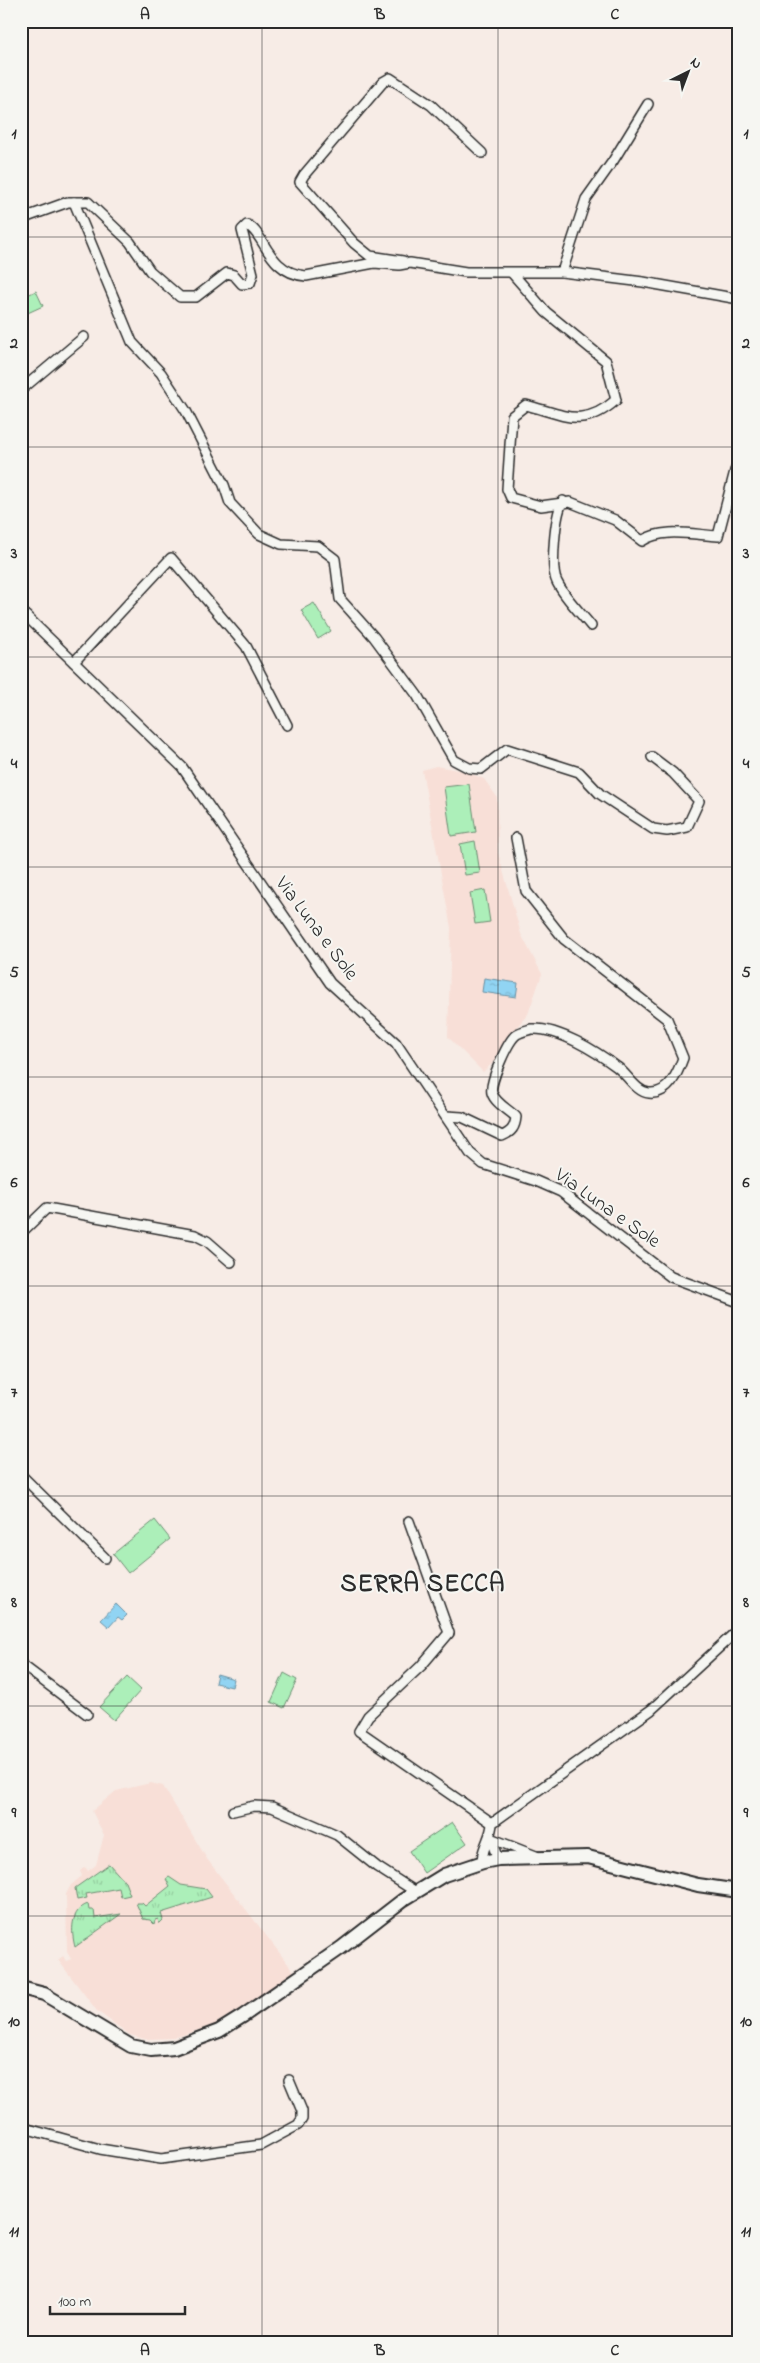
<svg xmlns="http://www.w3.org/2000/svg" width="760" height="2363" viewBox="0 0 760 2363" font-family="'Indie Flower',sans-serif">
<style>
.built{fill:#f8dfd7}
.grass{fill:url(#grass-tufts);stroke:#6c8d72}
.pitch{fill:#acefb9;stroke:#6c8d72}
.water{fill:url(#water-ripples);stroke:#6890a3}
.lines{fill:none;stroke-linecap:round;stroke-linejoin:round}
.minor-casing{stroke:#2b2b2b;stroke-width:12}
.secondary-casing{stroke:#2b2b2b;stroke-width:16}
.minor{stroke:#f6f6f2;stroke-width:9}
.secondary{stroke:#f6f6f2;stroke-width:12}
.grid{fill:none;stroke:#2b2b2b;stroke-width:1;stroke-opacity:0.55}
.labels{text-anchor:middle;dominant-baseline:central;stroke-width:4;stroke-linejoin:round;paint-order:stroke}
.street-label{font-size:20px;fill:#2b2b2b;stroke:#f6f6f2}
.district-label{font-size:25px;font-weight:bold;letter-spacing:1px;fill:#2b2b2b;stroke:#f6f6f2}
.neatline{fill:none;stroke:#2b2b2b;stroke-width:2}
.grid-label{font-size:16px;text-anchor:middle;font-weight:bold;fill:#2b2b2b}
</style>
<defs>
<pattern id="grass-tufts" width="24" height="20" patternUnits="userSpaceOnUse" patternTransform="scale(1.25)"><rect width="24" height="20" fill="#acefb9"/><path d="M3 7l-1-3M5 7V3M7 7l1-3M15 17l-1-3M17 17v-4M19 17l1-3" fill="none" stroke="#94cd9f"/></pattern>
<pattern id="water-ripples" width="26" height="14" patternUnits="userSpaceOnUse" patternTransform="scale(1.25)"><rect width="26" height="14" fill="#91d4f3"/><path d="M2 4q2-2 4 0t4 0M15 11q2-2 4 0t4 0" fill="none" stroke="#7db6d0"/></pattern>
</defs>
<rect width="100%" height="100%" fill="#f7ece6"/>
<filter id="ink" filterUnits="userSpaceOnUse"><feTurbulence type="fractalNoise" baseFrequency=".02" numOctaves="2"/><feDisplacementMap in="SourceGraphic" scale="10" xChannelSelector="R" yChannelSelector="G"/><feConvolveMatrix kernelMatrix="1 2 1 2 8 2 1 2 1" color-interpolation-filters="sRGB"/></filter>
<g filter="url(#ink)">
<g class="built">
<path d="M 436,766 L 463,771 L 484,779 L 497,797 L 498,853 L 521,934 L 542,974 L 528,1014 L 516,1028 L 509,1044 L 499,1057 L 483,1072 L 448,1037 L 451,928 L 422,770 Z"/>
<path d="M 151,1783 L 163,1786 L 207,1859 L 295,1973 L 221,2023 L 173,2038 L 145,2039 L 130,2035 L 97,2011 L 58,1960 L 63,1956 L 66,1961 L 71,1959 L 67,1952 L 66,1894 L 71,1885 L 82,1876 L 80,1871 L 85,1867 L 88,1871 L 96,1865 L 104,1835 L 92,1811 L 116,1791 Z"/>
</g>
<g class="grass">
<path d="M 109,1864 L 125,1882 L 130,1895 L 121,1897 L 119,1888 L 86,1894 L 87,1898 L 77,1900 L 75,1888 Z"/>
<path d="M 169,1877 L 181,1885 L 206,1889 L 212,1897 L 161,1913 L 163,1920 L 159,1924 L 158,1919 L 155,1920 L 154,1924 L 150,1920 L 143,1919 L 136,1903 L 142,1903 L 145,1906 L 170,1886 L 166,1879 Z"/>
<path d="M 88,1904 L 89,1910 L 94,1910 L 95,1918 L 121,1914 L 75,1947 C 71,1932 70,1910 88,1904 Z"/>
</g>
<g class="pitch">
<path d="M 36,291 L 43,306 L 21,316 L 21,298 Z"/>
<path d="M 314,603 L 331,631 L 318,639 L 301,610 Z"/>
<path d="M 469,784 L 476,832 L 451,836 L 444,787 Z"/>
<path d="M 475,841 L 480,873 L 465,875 L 460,844 Z"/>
<path d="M 485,890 L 490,922 L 475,924 L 470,893 Z"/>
<path d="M 155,1520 L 170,1539 L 128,1573 L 113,1554 Z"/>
<path d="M 284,1673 L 297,1680 L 284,1708 L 271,1702 Z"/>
<path d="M 127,1677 L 141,1690 L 114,1720 L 99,1707 Z"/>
<path d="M 452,1822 L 467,1843 L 424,1873 L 409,1851 Z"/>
</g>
<g class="water">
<path d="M 484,978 L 518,983 L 516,997 L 482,992 Z"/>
<path d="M 116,1604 L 127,1615 L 122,1620 L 118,1617 L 109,1627 L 101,1620 Z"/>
<path d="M 217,1674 L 234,1679 L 232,1687 L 215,1683 Z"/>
</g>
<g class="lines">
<g class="minor-casing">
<g id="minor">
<path d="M 74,202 L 132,342 L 161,373 L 186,411 L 224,485 L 230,503 L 259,534 L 281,544 L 318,546 L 335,559 L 340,599 L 374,637 L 417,695 L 454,760 L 469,768 L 481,769 L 507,749 L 579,772 L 600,794 L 653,829 L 667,831 L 687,827 L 699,801 L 673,773 L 652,757"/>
<path d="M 21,219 L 68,202 L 88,202 L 130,242 L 150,271 L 180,297 L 196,297 L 227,273 L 234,275 L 242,284 L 250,283 L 253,274 L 242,230 L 247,225 C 264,231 267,273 306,276 L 374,263 L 399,265 L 410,263 L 466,272 L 562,272 L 643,282 L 739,299"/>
<path d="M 403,261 L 370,256 L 354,243 L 300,182 L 304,175 L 383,82 L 390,78 L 431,105 L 482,153"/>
<path d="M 562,272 L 586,199 L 613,161 L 648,104"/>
<path d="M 512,273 L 546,312 L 606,361 L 616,400 C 583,429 564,415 526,405 L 512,416 L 507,489 L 511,498 L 541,506 L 570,502 L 615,520 L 642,541 C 662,527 695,535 718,536 L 735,471 L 739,463"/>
<path d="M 21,390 L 84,337"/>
<path d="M 563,501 C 555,514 550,569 557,582 C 565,598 580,612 591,626"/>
<path d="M 21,611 L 182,767 L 330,983 L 396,1043 L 470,1153 L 483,1164 L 536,1181 L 561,1192 L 671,1277 L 739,1302"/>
<path d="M 74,662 L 171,558 L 246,646 L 287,725"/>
<path d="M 447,1116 L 462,1117 L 502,1136 C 512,1132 515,1127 516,1117 C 509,1110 495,1103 492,1093 C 489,1083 508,1040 517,1034 C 520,1032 528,1030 531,1029 C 558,1027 597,1052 617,1067 C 627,1074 636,1092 649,1093 C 669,1095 678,1072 683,1058 L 667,1019 L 564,939 L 526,891 L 516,838"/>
<path d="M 21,1233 L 47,1208 L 195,1235 L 207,1241 L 231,1262"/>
<path d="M 21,1475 L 105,1558"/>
<path d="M 409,1521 L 449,1633 L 421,1666 L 368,1716 L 359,1731 L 492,1823"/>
<path d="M 21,1664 L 87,1714"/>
<path d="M 233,1811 L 254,1806 L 272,1807 L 337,1835 L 377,1867 L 416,1892"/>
<path d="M 490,1838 L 536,1856"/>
<path d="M 490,1838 L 498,1859"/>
<path d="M 483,1862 C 480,1850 492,1837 492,1823 L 651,1710 L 739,1629"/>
<path d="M 21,2127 L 100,2149 L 161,2159 L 261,2145 L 298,2125 L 302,2119 L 302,2111 L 289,2080"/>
</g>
</g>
<g class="secondary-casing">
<path id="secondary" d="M 21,1988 L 44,1994 L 131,2046 L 151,2050 L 174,2048 L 219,2031 L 243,2016 L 341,1948 L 403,1900 L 444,1875 L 483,1862 L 498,1859 L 588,1857 L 698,1885 L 739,1891"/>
</g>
<use href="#minor" class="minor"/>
<use href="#secondary" class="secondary"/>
</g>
</g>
<path class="grid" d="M 262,21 L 262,2342M 498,21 L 498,2342M 21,237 L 739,237M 21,447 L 739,447M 21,657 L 739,657M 21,867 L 739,867M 21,1077 L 739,1077M 21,1286 L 739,1286M 21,1496 L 739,1496M 21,1706 L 739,1706M 21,1916 L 739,1916M 21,2126 L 739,2126"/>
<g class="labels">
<g class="street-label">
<text transform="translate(316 929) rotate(53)">Via Luna e Sole</text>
<text transform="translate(607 1209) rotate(35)">Via Luna e Sole</text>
</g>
<g class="district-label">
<text x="423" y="1585">SERRA SECCA</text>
</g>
</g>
<rect width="760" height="2363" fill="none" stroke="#f6f6f2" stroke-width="55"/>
<g transform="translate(688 72) rotate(42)" stroke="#f6f6f2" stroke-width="4" paint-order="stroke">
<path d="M0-4L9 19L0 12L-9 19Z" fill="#2b2b2b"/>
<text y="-8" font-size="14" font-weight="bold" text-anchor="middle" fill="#2b2b2b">N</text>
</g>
<path d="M50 2306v8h135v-8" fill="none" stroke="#2b2b2b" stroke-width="2.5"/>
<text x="58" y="2306" font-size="15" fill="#2b2b2b" stroke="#f6f6f2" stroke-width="4" paint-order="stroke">100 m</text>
<rect x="28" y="28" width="704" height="2308" class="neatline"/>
<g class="grid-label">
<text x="145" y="19">A</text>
<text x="380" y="19">B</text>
<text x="615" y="19">C</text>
<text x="14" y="138">1</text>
<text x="746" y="138">1</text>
<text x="14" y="348">2</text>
<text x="746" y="348">2</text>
<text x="14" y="558">3</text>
<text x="746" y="558">3</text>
<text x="14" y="768">4</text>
<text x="746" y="768">4</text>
<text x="14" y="977">5</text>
<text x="746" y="977">5</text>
<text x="14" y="1187">6</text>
<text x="746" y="1187">6</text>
<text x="14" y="1397">7</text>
<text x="746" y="1397">7</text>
<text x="14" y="1607">8</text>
<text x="746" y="1607">8</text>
<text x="14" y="1817">9</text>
<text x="746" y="1817">9</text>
<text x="14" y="2026">10</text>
<text x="746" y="2026">10</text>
<text x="14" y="2236">11</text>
<text x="746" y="2236">11</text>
<text x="145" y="2355">A</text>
<text x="380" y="2355">B</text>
<text x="615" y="2355">C</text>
</g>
</svg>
